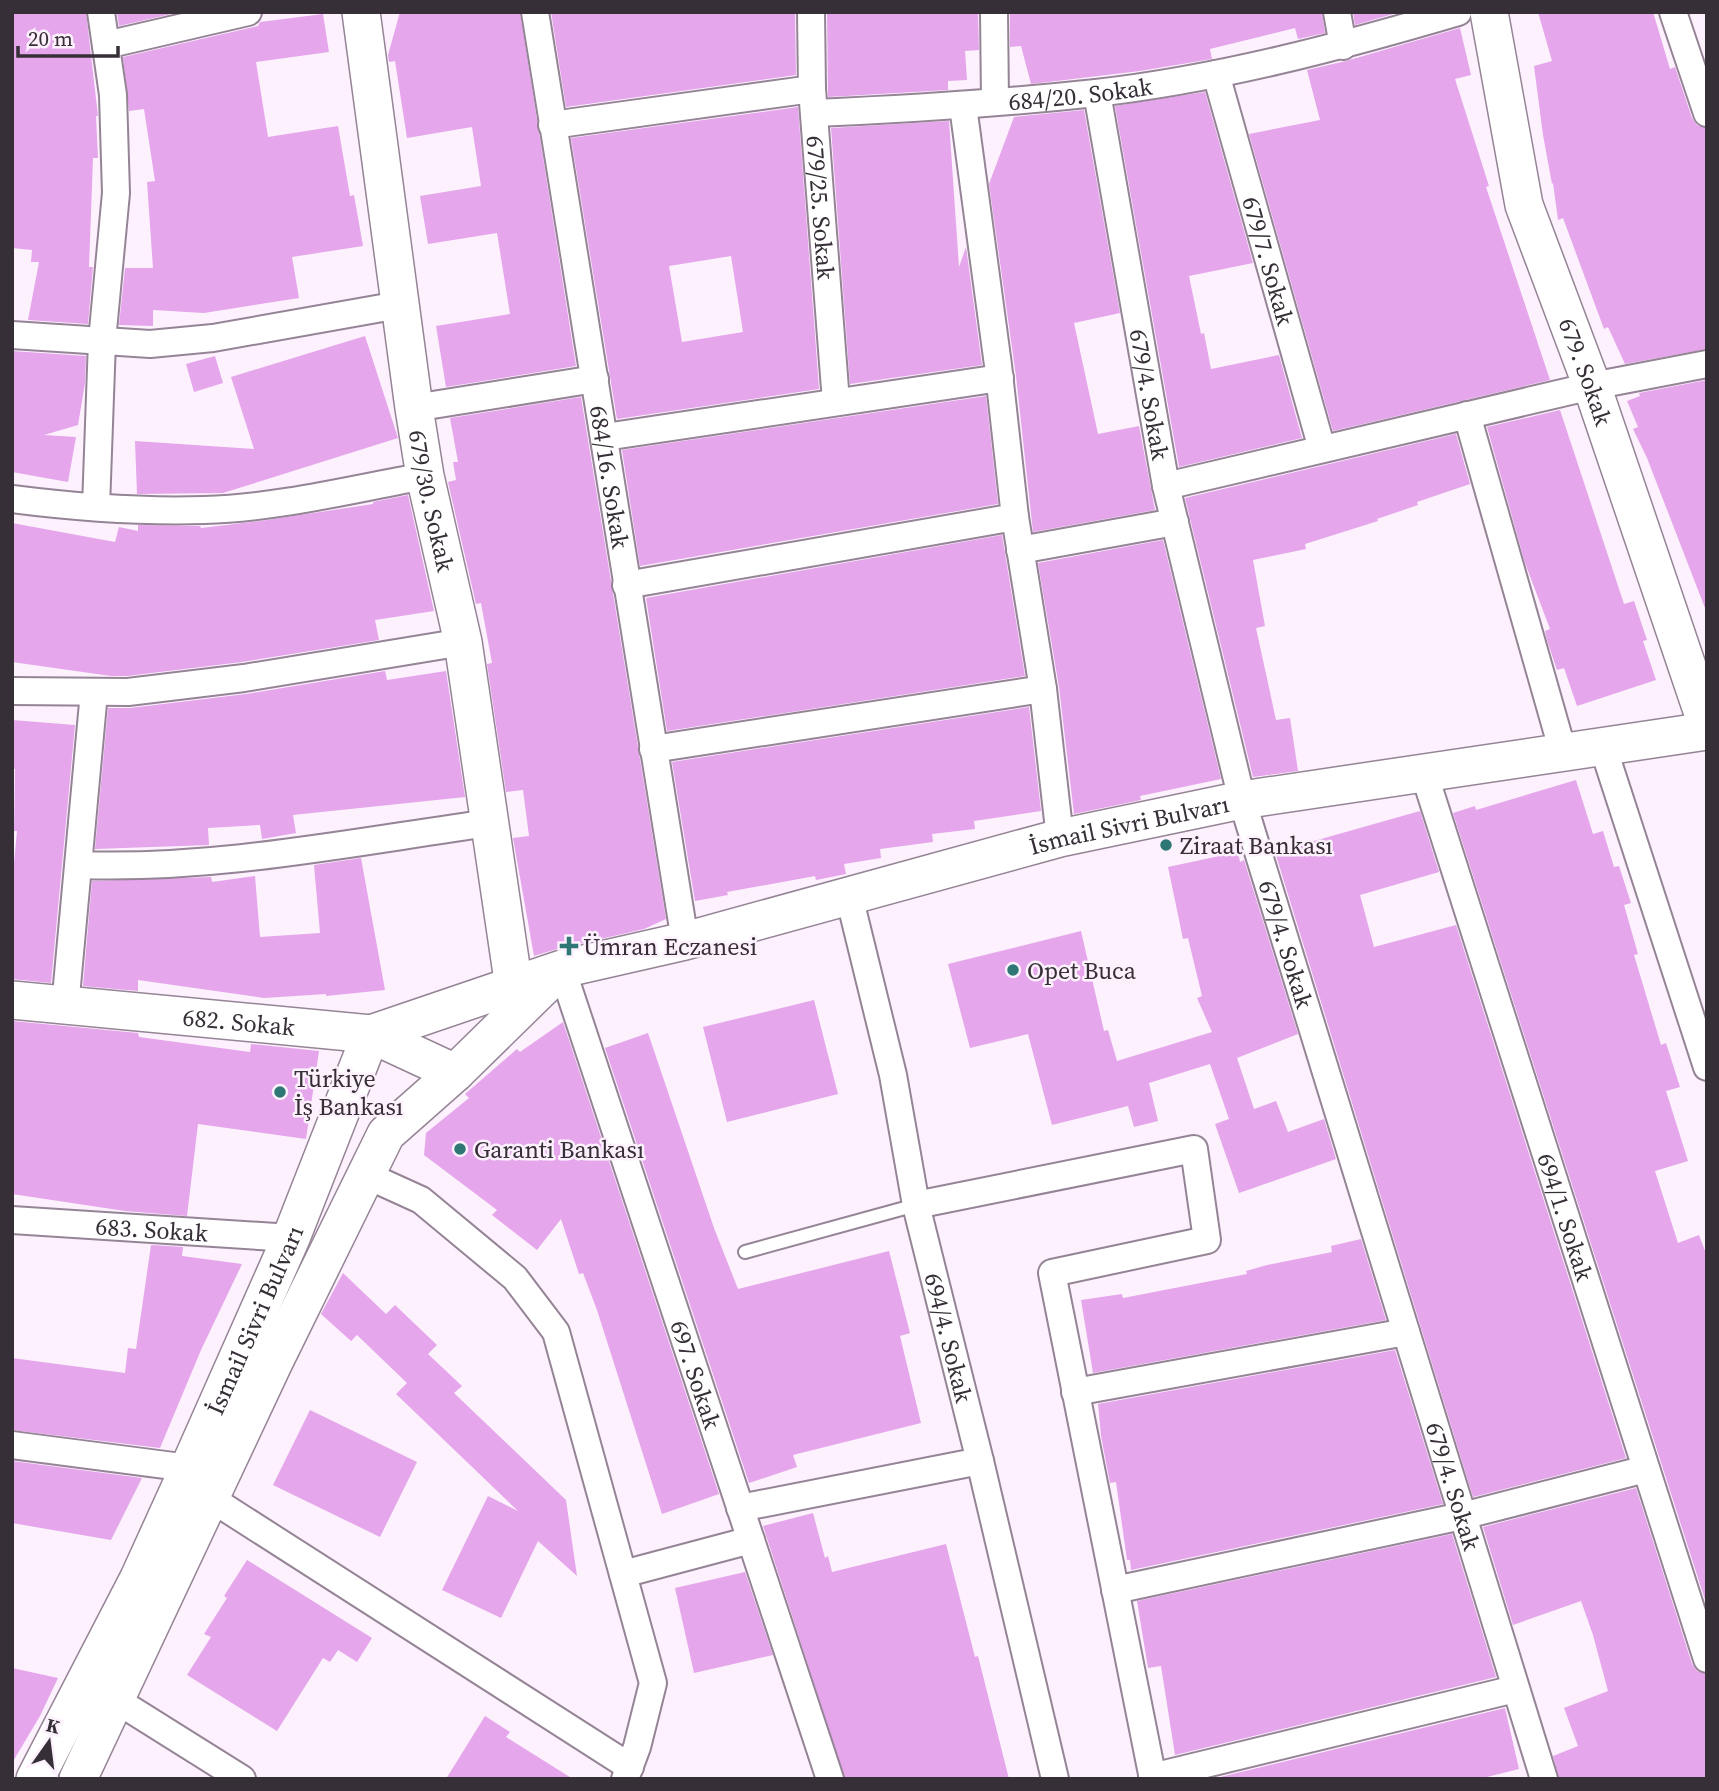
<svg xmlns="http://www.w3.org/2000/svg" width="1719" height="1791" viewBox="0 0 1719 1791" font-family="'Source Serif 4',serif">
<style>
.building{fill:#e5a6eb;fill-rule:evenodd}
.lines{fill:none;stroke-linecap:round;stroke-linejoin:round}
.lane-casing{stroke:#958496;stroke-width:16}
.street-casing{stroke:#958496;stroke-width:30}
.secondary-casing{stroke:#958496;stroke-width:40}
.lane{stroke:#fff;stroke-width:12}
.street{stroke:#fff;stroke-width:26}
.secondary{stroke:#fff;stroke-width:37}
.poi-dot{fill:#2e7774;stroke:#fcf1fd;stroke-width:2.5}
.labels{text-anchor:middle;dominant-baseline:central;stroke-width:5;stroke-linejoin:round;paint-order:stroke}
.street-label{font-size:24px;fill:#362f37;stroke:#fcf1fd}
.poi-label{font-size:24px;fill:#362f37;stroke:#fcf1fd;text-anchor:start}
</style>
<rect width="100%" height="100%" fill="#fcf1fd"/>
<g class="building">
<path d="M 12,12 L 86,12 L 98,116 L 96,116 L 98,158 L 93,158 L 89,267 L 93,267 L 88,324 L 28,320 L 39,262 L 31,262 L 32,250 L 12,248 Z"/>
<path d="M 117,12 L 171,12 L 171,14 L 119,26 Z"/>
<path d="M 400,12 L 520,12 L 576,366 L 446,387 L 436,326 L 510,314 L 497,233 L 428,244 L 420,196 L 481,186 L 472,127 L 407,138 L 395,61 L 389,62 L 388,55 Z"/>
<path d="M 551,12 L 795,12 L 796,75 L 566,107 Z"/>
<path d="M 827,12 L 978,12 L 979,50 L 965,51 L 967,80 L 948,81 L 948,90 L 828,97 Z"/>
<path d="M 1010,12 L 1322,12 L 1325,33 L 1298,39 L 1295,28 L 1210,49 L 1212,59 L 1140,71 L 1031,84 L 1021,46 L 1010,47 Z"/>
<path d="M 1353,12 L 1393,12 L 1393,14 L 1355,25 Z"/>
<path d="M 1538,12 L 1653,12 L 1670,69 L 1675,67 L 1692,118 L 1697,125 L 1707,128 L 1707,349 L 1625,364 L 1608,327 L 1604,329 L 1563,218 L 1558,220 L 1553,183 L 1552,184 L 1543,135 L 1534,66 L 1552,61 Z"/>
<path d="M 323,14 L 329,52 L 256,62 L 268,137 L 338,126 L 350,196 L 354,195 L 363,246 L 292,257 L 299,298 L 204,313 L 153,310 L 153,326 L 119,325 L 125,268 L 153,268 L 147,182 L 155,181 L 144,109 L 129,111 L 123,57 L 258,26 L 260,22 Z"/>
<path d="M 1460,28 L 1471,75 L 1455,79 L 1489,186 L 1486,187 L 1550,380 L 1333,431 L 1249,134 L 1320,120 L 1307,70 L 1346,61 Z"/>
<path d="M 1205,92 L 1253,263 L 1189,276 L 1201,334 L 1204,333 L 1211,369 L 1279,355 L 1302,438 L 1179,467 L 1115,106 Z"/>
<path d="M 798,107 L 819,389 L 617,419 L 571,138 ZM 731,256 L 743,332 L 682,342 L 669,266 Z"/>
<path d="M 1084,110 L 1120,313 L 1074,323 L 1098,434 L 1139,426 L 1155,510 L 1033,532 L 1016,376 L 989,184 L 1014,117 Z"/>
<path d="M 949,121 L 959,267 L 966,247 L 982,365 L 850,384 L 831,128 Z"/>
<path d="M 365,336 L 398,438 L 223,493 L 137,494 L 135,441 L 254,449 L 231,377 Z"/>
<path d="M 12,351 L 86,356 L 85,383 L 78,425 L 44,435 L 76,437 L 68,482 L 12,472 Z"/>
<path d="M 215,356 L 223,383 L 194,392 L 186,364 Z"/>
<path d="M 1707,380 L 1707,608 L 1705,608 L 1647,458 L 1633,429 L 1638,427 L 1627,401 L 1640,396 L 1639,393 Z"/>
<path d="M 986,396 L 998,504 L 640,566 L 622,450 Z"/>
<path d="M 581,397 L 666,919 L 644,929 L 557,949 L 534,956 L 513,838 L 529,836 L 523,790 L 506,792 L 487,664 L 492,663 L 481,603 L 476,604 L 448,482 L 456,480 L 453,462 L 458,462 L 450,418 Z"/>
<path d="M 1560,410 L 1624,604 L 1634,601 L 1647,640 L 1643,641 L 1656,680 L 1577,706 L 1564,668 L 1557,670 L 1547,640 L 1545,631 L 1550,629 L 1525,563 L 1487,427 Z"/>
<path d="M 1456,434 L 1470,484 L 1417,502 L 1418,505 L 1377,519 L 1378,521 L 1305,544 L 1306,549 L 1253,560 L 1265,626 L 1256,628 L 1276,720 L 1290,718 L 1298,771 L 1253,777 L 1185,498 Z"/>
<path d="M 408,495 L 434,611 L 375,620 L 379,640 L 242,662 L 127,676 L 111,676 L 12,662 L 12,523 L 115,542 L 119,527 L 138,531 L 138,525 L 200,526 L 201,528 L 261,521 L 373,504 L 373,502 Z"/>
<path d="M 1002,535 L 1025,676 L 667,731 L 646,598 Z"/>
<path d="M 1163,540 L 1221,779 L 1140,796 L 1141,800 L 1074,814 L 1059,687 L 1038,563 Z"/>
<path d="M 385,671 L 387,680 L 446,671 L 465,797 L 293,815 L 296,833 L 262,839 L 260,825 L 208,828 L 209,845 L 95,849 L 108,708 L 130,708 L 246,694 Z"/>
<path d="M 1029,707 L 1041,811 L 974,821 L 975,829 L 932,834 L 933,842 L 880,849 L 881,858 L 844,864 L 846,874 L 816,880 L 815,876 L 727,892 L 728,895 L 695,901 L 672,762 Z"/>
<path d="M 12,720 L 75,725 L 51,983 L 12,979 L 12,884 L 17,831 L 14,831 L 15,769 L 12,768 Z"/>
<path d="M 1576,780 L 1593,834 L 1603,831 L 1614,867 L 1619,866 L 1631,903 L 1624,905 L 1638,954 L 1634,955 L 1661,1045 L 1666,1043 L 1680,1087 L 1666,1091 L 1688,1161 L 1655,1171 L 1678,1243 L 1699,1235 L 1707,1256 L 1707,1606 L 1453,813 L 1475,806 L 1476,810 Z"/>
<path d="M 1420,811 L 1439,872 L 1360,895 L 1374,947 L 1456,925 L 1626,1458 L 1473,1497 L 1275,852 Z"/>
<path d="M 1238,852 L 1240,862 L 1244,860 L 1298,1034 L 1237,1058 L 1254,1109 L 1276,1101 L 1288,1132 L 1324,1119 L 1336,1159 L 1239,1193 L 1215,1124 L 1229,1119 L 1210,1064 L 1149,1083 L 1158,1121 L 1134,1127 L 1128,1106 L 1052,1125 L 1028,1034 L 970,1048 L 948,964 L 1081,931 L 1104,1031 L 1108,1030 L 1117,1061 L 1212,1032 L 1197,998 L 1202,996 L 1188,938 L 1183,939 L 1168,867 Z"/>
<path d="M 361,858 L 385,990 L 326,996 L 326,994 L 264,998 L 138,980 L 138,991 L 83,986 L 92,881 L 211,877 L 212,882 L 255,876 L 260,937 L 320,933 L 314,865 Z"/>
<path d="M 814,1000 L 838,1094 L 727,1122 L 703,1027 Z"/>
<path d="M 12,1021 L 138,1033 L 139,1037 L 250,1052 L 251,1044 L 319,1051 L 306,1139 L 198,1124 L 187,1216 L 125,1211 L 12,1194 Z"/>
<path d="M 563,1022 L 719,1494 L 662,1514 L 597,1310 L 583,1273 L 579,1274 L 561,1219 L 537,1250 L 492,1215 L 497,1210 L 424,1155 L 426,1133 L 469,1098 L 465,1094 L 517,1049 L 520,1052 Z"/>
<path d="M 648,1033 L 714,1228 L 738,1289 L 889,1251 L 910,1333 L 900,1336 L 921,1423 L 793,1455 L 797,1467 L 749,1483 L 605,1048 Z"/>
<path d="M 1361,1239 L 1386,1320 L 1093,1373 L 1081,1300 L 1122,1294 L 1123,1298 L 1247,1274 L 1246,1271 L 1267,1265 L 1332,1252 L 1331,1246 Z"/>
<path d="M 151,1245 L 183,1247 L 182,1256 L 242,1264 L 201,1350 L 160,1448 L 12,1430 L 12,1358 L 125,1373 L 128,1348 L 136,1349 Z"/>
<path d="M 343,1273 L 386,1314 L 395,1305 L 437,1345 L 428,1354 L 462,1386 L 454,1393 L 566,1500 L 577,1576 L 538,1541 L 501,1618 L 442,1590 L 488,1496 L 518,1511 L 396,1394 L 407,1383 L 357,1335 L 351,1341 L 321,1314 Z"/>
<path d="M 1395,1350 L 1443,1504 L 1131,1570 L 1130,1560 L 1127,1560 L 1116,1482 L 1110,1483 L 1101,1436 L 1098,1404 Z"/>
<path d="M 310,1410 L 417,1462 L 380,1537 L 273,1485 Z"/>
<path d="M 12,1461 L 142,1478 L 111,1540 L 12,1523 Z"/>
<path d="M 1636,1488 L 1692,1664 L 1697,1671 L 1707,1674 L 1707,1779 L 1559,1779 L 1553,1756 L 1578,1746 L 1564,1708 L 1608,1691 L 1593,1635 L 1581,1601 L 1513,1625 L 1483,1527 Z"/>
<path d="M 813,1513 L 825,1558 L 828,1556 L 832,1572 L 946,1544 L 975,1657 L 978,1656 L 1009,1779 L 845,1779 L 763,1526 Z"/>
<path d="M 1452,1534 L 1496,1677 L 1175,1755 L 1161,1666 L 1148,1668 L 1137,1601 Z"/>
<path d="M 247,1560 L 372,1638 L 357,1662 L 338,1650 L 330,1662 L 323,1658 L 277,1731 L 187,1675 L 211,1637 L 204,1634 L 227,1598 L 224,1596 Z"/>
<path d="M 745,1572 L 773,1655 L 694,1673 L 675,1588 Z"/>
<path d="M 12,1668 L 58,1678 L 40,1716 L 12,1763 Z"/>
<path d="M 1505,1708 L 1519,1769 L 1479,1779 L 1212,1779 Z"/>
<path d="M 485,1716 L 510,1732 L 506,1737 L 573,1779 L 446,1779 Z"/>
</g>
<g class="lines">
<g class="lane-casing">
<path id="lane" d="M 745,1252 L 916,1205"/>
</g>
<g class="street-casing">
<g id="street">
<path id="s1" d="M 535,12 L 685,941"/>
<path id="s2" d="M 811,12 L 812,89 L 836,402"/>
<path d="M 994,12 L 995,101"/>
<path d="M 1337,12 L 1343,46"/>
<path d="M 1673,12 L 1707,113"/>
<path d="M 106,45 L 248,12"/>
<path id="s3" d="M 1216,74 L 1322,449"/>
<path id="s4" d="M 1097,93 L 1166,486 L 1242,800 L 1544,1779"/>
<path d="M 963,106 L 998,365 L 1015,517 L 1043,689 L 1060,838"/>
<path id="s5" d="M 815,113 C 909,109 1002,103 1096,93 C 1219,79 1339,47 1458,12"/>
<path d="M 552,125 L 812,89"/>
<path d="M 12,335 L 150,344 L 213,338 L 399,305"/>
<path d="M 414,408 L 595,379"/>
<path d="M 1467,415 L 1563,752"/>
<path d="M 605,437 L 1000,378"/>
<path d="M 1166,486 L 1592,386 L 1707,364"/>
<path d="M 12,499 C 75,507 140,512 204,510 C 278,508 353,489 425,476"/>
<path d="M 96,507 L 102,341 L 116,193 L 113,95 L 101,12"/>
<path d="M 1020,550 L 1175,522"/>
<path d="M 626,585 L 1015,517"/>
<path d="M 12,691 L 128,692 L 244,678 L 463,642"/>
<path d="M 1603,747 L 1707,1067"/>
<path d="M 653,749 L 1043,689"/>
<path id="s6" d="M 1424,773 L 1707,1659"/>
<path d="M 79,865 C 216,870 353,842 489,823"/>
<path id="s7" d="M 849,896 L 893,1075 L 916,1205 L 980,1461 L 1055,1779"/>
<path id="s8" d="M 562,969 L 830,1779"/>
<path d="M 65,1007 L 94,692"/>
<path d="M 366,1175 L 421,1200 L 515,1278 L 556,1332 L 653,1683 L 637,1747 L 625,1779"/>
<path d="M 916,1205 L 1194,1149 L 1207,1240 L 1052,1273 L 1153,1779"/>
<path id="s9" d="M 12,1220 L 291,1238"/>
<path d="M 1075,1392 L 1406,1332"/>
<path d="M 12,1445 L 189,1468"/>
<path d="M 210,1498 L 630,1767"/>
<path d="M 740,1508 L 980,1461"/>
<path d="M 623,1574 L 751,1540"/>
<path d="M 1115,1590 L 1462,1516 L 1646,1469"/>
<path d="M 116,1700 L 242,1779"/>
<path d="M 1152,1777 L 1515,1689"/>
</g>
</g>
<g class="secondary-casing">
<g id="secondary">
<path id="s10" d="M 361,12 L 414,408 L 425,476 L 463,642 L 514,987"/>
<path id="s11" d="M 1489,12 L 1524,205 L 1592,386 L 1707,725"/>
<path id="s12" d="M 12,1000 L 371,1034 L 455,1073"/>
<path id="s13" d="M 35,1779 L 139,1578 L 189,1468 L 291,1238 L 371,1034 L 562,969 L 685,941 L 1060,838 L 1242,800 L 1707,731"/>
<path d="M 78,1779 L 273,1364 L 386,1134 L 455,1073 L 551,979"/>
</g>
</g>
<use href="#lane" class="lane"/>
<use href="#street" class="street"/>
<use href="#secondary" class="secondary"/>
</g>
<g class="poi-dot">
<circle cx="1166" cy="845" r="7"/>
<path d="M565.5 935.5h7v7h7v7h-7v7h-7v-7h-7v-7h7z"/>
<circle cx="1013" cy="970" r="7"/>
<circle cx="280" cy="1092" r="7"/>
<circle cx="460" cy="1149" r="7"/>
</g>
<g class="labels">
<g class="street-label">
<text stroke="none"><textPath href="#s5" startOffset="266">684/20. Sokak</textPath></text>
<text stroke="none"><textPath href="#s2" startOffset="196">679/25. Sokak</textPath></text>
<text stroke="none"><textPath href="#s3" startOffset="194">679/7. Sokak</textPath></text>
<text stroke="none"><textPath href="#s11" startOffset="374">679. Sokak</textPath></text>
<text stroke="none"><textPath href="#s4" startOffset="306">679/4. Sokak</textPath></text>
<text stroke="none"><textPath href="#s1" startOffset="471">684/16. Sokak</textPath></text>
<text stroke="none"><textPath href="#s10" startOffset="494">679/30. Sokak</textPath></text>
<text stroke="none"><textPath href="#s13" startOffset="1605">İsmail Sivri Bulvarı</textPath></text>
<text stroke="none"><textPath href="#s4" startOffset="873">679/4. Sokak</textPath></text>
<text stroke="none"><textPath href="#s12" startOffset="228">682. Sokak</textPath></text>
<text stroke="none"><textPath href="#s6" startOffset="466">694/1. Sokak</textPath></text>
<text stroke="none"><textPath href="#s9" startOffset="140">683. Sokak</textPath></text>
<text stroke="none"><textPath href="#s13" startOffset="509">İsmail Sivri Bulvarı</textPath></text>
<text stroke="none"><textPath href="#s7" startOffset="453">694/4. Sokak</textPath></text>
<text stroke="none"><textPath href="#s8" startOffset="427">697. Sokak</textPath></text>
<text stroke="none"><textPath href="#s4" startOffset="1440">679/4. Sokak</textPath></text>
</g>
<g class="poi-label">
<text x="1180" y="845">Ziraat Bankası</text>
<text x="583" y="946">Ümran Eczanesi</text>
<text x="1027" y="970">Opet Buca</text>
<text x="294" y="1078">Türkiye<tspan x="294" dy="28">İş Bankası</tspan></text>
<text x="474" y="1149">Garanti Bankası</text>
</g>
</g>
<rect width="1719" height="1791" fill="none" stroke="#362f37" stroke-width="28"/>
<g transform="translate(49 1742) rotate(14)" stroke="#fcf1fd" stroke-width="5" paint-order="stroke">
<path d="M0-5L12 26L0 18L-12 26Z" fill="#362f37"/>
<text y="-10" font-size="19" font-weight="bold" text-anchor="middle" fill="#362f37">K</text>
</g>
<path d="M18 46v10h100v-10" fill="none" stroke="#362f37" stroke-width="3.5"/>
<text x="28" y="46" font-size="21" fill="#362f37" stroke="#fcf1fd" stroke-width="5" paint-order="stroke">20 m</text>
</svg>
